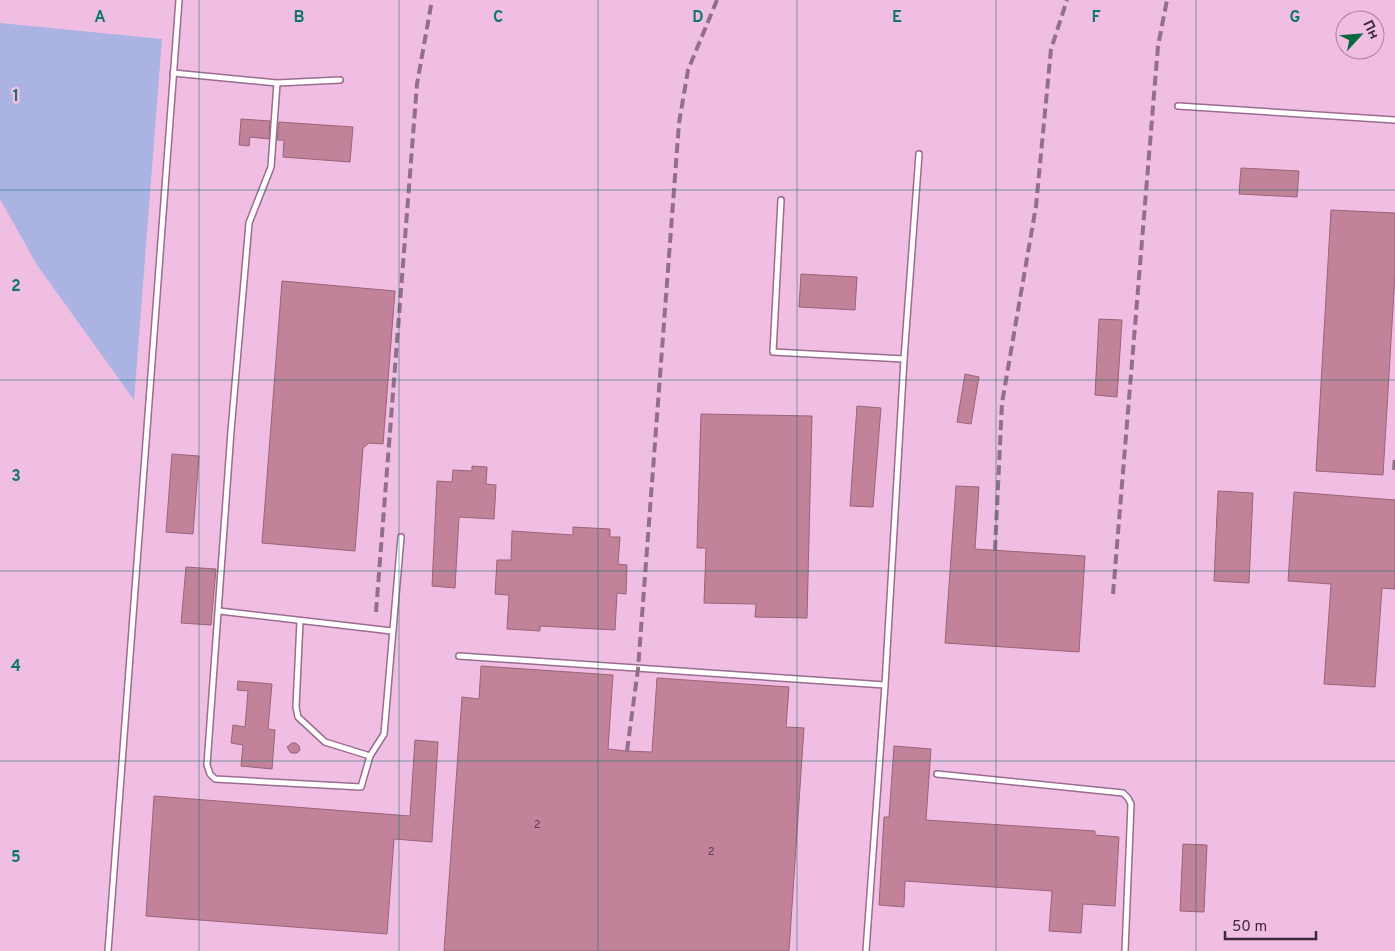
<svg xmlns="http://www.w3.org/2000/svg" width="1395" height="951" viewBox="0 0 1395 951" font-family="Overpass,sans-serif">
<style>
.green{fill:#aab3e1}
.building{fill:#c28299;stroke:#9a6377}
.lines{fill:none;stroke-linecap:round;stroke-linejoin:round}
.lane-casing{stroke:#9a6c8e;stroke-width:8}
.lane{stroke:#fff;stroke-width:5}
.rail{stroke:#927089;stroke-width:4;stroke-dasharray:10 5;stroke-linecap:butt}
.grid{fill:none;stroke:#0f766e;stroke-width:1;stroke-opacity:0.55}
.labels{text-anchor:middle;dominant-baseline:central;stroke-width:5;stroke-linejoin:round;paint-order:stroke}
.number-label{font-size:11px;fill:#5e3f50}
.grid-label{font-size:16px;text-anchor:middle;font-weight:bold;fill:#0f766e;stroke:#f1bee3;stroke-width:5;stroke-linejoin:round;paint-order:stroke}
</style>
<rect width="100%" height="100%" fill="#f1bee3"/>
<path class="green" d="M 0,23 L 162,39 L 134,400 L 37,265 L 0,199 Z"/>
<g class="building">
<path d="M 241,119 L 270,121 L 269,139 L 250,137 L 249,146 L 239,145 Z"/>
<path d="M 279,122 L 353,127 L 350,162 L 283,157 L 284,140 L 277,140 Z"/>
<path d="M 1241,168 L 1299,171 L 1297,197 L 1239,194 Z"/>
<path d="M 1331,210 L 1395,213 L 1395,274 L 1383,475 L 1316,471 Z"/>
<path d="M 801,274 L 857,277 L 855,310 L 799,307 Z"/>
<path d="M 282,281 L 395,291 L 383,444 L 369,443 L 363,448 L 355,551 L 262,543 Z"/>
<path d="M 1099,319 L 1122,320 L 1117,397 L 1095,395 Z"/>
<path d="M 965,374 L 979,377 L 971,424 L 957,422 Z"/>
<path d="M 857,406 L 881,408 L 873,507 L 850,506 Z"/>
<path d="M 701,414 L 812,416 L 807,618 L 755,617 L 756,604 L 704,603 L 706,548 L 697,548 Z"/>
<path d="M 172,454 L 199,456 L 193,534 L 166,532 Z"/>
<path d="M 472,466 L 487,467 L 486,484 L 496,485 L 494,519 L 459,517 L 455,588 L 432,586 L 437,481 L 452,482 L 453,470 L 472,471 Z"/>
<path d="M 956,486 L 979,487 L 975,549 L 1085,556 L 1079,652 L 945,643 Z"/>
<path d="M 1218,491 L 1253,493 L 1249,583 L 1214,581 Z"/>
<path d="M 1294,492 L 1395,500 L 1395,589 L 1382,588 L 1375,687 L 1324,684 L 1331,584 L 1288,581 Z"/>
<path d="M 573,527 L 610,529 L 610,537 L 620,537 L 618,564 L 627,565 L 626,594 L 617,593 L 615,630 L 540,626 L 540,631 L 507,629 L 509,595 L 495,594 L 497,560 L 511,560 L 512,531 L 573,535 Z"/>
<path d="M 186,567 L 216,569 L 211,625 L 181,623 Z"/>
<path d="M 481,666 L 613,675 L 608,749 L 627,751 L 652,752 L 657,678 L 789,687 L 786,727 L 804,728 L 789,951 L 444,951 L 462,697 L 479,699 Z"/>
<path d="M 238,681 L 272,684 L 268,729 L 275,730 L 272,769 L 241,766 L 243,745 L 231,743 L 233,725 L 245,727 L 248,691 L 237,690 Z"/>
<path d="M 415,740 L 438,742 L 432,842 L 394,839 L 387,934 L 146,916 L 154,796 L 410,816 Z"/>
<path d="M 292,743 L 296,743 L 299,746 L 300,750 L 297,753 L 291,753 L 287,747 Z"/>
<path d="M 894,746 L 931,749 L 926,820 L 1095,831 L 1095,835 L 1119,837 L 1115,906 L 1083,904 L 1081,933 L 1049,931 L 1052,891 L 905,881 L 904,907 L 879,905 L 884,817 L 889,817 Z"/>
<path d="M 1183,844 L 1207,845 L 1204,912 L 1180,911 Z"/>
</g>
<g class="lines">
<g class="lane-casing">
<g id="lane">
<path d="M 173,73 L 277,83 L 340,80"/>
<path d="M 277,83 L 271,167 L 249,223 L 231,431 L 207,765 L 210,774 L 215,779 L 361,787 L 370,756 L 384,734 L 401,537"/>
<path d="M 1178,106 L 1395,120"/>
<path d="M 781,200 L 773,352 L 904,359"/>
<path d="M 219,611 L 392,631"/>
<path d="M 300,621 L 296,707 L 298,717 L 325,742 L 370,756"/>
<path d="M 459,656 L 885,685"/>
<path d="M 937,774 L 1123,793 L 1128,798 L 1131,804 L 1125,951"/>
<path d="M 108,951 L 179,0"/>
<path d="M 866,951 L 885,685 L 904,359 L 919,154"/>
</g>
</g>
<use href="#lane" class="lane"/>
<g class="rail">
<path d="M 1394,470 L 1395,458"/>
<path d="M 995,550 L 1002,403 L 1036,206 L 1051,49 L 1067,0"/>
<path d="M 1113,594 L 1158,46 L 1167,0"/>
<path d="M 376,612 L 417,84 L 432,0"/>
<path d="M 627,751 L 638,669 L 679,123 L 688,70 L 717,0"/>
</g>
</g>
<path class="grid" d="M 199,0 L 199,951M 399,0 L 399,951M 598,0 L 598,951M 797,0 L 797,951M 996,0 L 996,951M 1196,0 L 1196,951M 0,190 L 1395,190M 0,380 L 1395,380M 0,571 L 1395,571M 0,761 L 1395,761"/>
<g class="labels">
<g class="number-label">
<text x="537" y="825">2</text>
<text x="711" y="852">2</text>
</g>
</g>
<g class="grid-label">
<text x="100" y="22">A</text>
<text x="299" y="22">B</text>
<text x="498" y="22">C</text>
<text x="698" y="22">D</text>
<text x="897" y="22">E</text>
<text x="1096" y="22">F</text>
<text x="1295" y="22">G</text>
<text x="16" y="101">1</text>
<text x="16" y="291">2</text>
<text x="16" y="481">3</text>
<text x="16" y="671">4</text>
<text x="16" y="862">5</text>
</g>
<g transform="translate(1360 35) rotate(64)"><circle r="24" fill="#f1bee3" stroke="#a9829e"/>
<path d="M0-4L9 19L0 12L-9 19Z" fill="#0a693e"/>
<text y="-8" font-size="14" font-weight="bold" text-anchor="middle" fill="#3c2937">Пн</text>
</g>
<path d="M1225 931v8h91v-8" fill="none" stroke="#3c2937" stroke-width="2.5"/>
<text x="1232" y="931" font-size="15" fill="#3c2937" stroke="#f1bee3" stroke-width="4" paint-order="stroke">50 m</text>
</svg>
